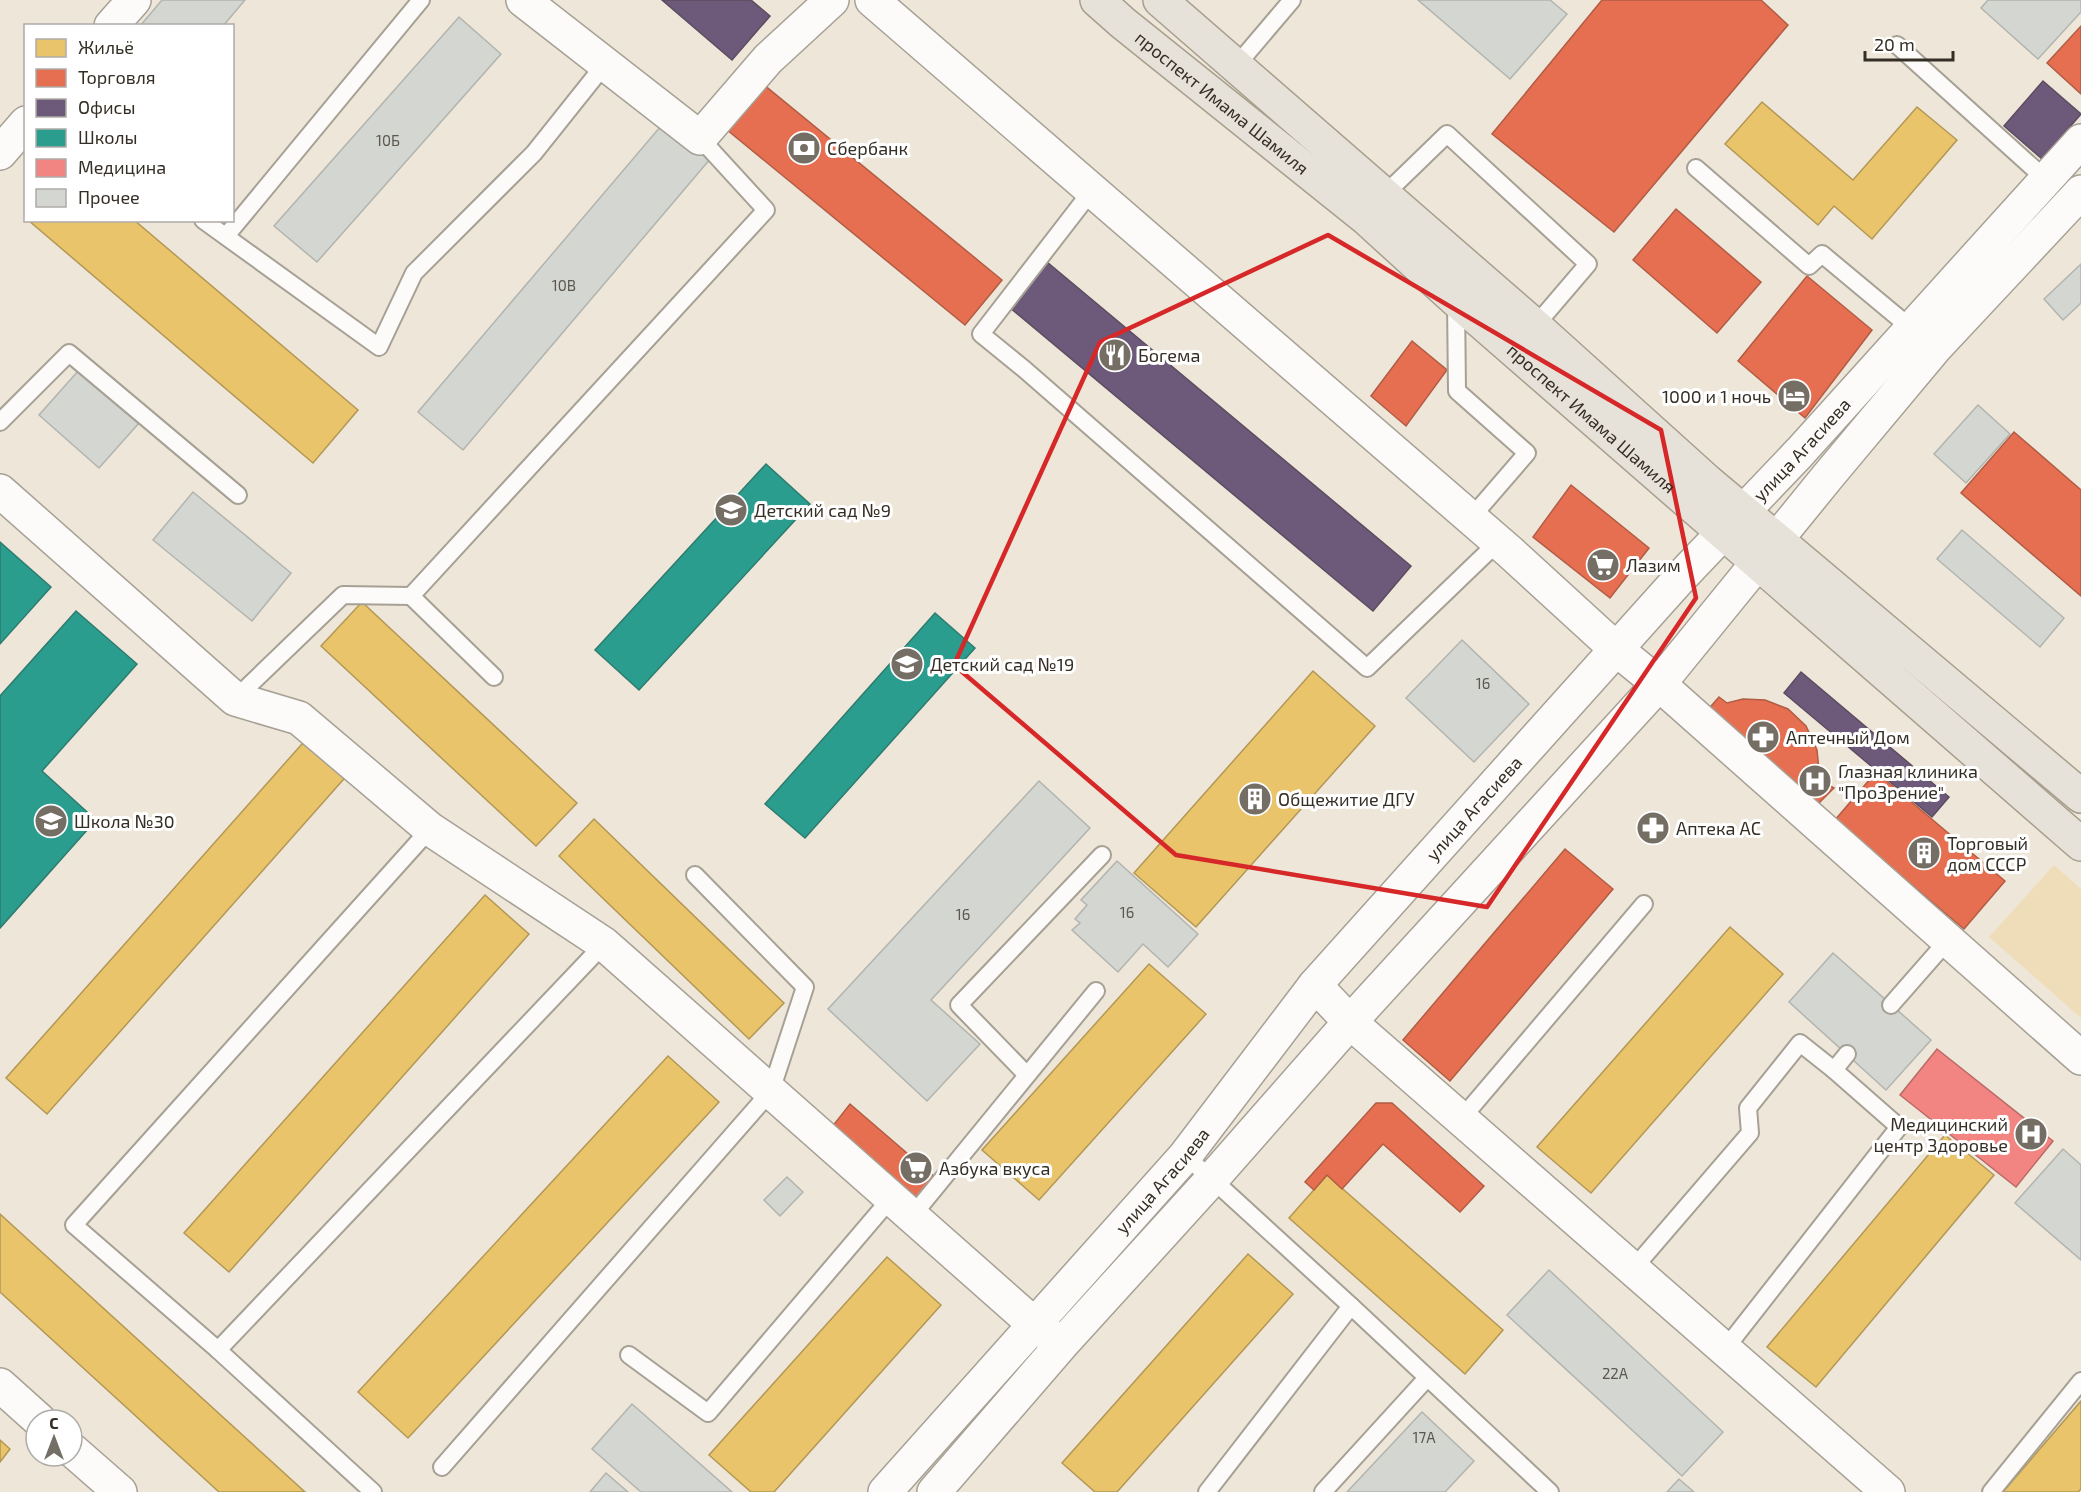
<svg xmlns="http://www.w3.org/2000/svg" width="2081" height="1492" viewBox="0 0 2081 1492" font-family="'Exo 2',sans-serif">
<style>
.green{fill:#efddba}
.homes{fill:#e9c46a;stroke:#b39755;stroke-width:1.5}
.shops{fill:#e76f51;stroke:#b15c44;stroke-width:1.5}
.offices{fill:#6d597a;stroke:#5c4c60;stroke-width:1.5}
.schools{fill:#2a9d8f;stroke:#2d7c6f;stroke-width:1.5}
.health{fill:#f28482;stroke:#b96a66;stroke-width:1.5}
.building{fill:#d3d6d1;stroke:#b2b4af;stroke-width:1.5}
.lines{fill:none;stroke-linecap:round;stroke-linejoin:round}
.service-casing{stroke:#a6a095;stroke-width:20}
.minor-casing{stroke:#a6a095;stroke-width:36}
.secondary-casing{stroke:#a6a095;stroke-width:36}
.primary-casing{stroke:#a79e8d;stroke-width:36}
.service{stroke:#fcfbf9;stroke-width:16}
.minor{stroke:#fcfbf9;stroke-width:33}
.secondary{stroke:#fcfbf9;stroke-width:33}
.primary{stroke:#e6e2da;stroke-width:33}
.marked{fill:none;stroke:#d62828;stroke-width:4.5;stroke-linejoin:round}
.labels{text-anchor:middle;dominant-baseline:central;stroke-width:6;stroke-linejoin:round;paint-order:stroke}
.number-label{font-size:15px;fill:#5c5850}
.street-label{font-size:18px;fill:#342e25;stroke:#fff}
.poi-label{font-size:18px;fill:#342e25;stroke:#fff;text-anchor:start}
</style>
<rect width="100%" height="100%" fill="#eee6d8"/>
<path class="green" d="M 2054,865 L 2081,889 L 2081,1018 L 1989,937 Z"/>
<g class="homes">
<path d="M 1762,102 L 1853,180 L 1917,107 L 1957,140 L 1872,239 L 1834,206 L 1818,225 L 1725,144 Z"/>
<path d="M 28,220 L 134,220 L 358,410 L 313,463 Z"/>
<path d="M 362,602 L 577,803 L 536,846 L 321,646 Z"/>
<path d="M 1313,671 L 1375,726 L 1196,927 L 1134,873 Z"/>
<path d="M 309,736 L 350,772 L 47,1114 L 6,1078 Z"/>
<path d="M 594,819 L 784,1003 L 749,1039 L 559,856 Z"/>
<path d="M 485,895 L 529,934 L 229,1272 L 184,1233 Z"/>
<path d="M 1730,927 L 1783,974 L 1591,1193 L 1537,1147 Z"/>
<path d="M 1149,964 L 1206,1014 L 1039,1200 L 982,1150 Z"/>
<path d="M 668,1056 L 719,1102 L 408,1438 L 358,1392 Z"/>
<path d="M 1945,1135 L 1994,1175 L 1816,1387 L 1767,1347 Z"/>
<path d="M 1327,1175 L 1503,1330 L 1465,1374 L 1289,1218 Z"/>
<path d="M 0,1214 L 305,1492 L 219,1492 L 0,1292 Z"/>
<path d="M 1248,1254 L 1293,1294 L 1117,1492 L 1095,1492 L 1062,1463 Z"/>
<path d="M 887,1257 L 941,1305 L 774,1492 L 751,1492 L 709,1455 Z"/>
<path d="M 2081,1401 L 2081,1489 L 2078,1492 L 2003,1492 Z"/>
<path d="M 0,1440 L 10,1449 L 0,1462 Z"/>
</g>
<g class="shops">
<path d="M 1602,0 L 1761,0 L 1788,25 L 1614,232 L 1492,134 Z"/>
<path d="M 2081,26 L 2081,94 L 2047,63 Z"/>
<path d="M 758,80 L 1002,280 L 965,325 L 721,125 Z"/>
<path d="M 1676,209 L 1761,282 L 1717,333 L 1633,260 Z"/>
<path d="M 1807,276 L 1872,330 L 1805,418 L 1738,361 Z"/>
<path d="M 1412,341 L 1447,370 L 1406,426 L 1371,396 Z"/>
<path d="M 2014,432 L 2081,490 L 2081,596 L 1961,493 Z"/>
<path d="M 1571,485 L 1649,548 L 1610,598 L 1533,537 Z"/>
<path d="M 1719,697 L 1727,703 L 1743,699 L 1765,700 L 1788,709 L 1806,726 L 1817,750 L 1819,770 L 1825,783 L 1834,788 L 1817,805 L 1705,713 Z"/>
<path d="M 1876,772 L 2005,881 L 1964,929 L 1835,820 Z"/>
<path d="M 1565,849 L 1613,889 L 1450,1081 L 1403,1040 Z"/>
<path d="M 1376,1103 L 1392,1103 L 1484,1186 L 1460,1212 L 1383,1144 L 1342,1189 L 1327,1175 L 1314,1190 L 1305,1182 Z"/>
<path d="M 850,1104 L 937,1179 L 917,1200 L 828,1132 Z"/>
</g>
<g class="offices">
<path d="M 662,0 L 751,0 L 770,16 L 732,60 Z"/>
<path d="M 2043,81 L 2081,114 L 2042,159 L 2004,126 Z"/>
<path d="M 1047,262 L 1411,566 L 1373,611 L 1009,307 Z"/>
<path d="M 1801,672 L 1949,797 L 1932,817 L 1784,693 Z"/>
</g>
<g class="schools">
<path d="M 766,464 L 810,504 L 639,690 L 595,650 Z"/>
<path d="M 0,542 L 51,587 L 0,644 Z"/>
<path d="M 76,611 L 137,664 L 42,771 L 96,820 L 0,928 L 0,696 Z"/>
<path d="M 935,613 L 975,648 L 805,838 L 765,804 Z"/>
</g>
<path class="health" d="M 1937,1049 L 2053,1141 L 2016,1187 L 1900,1095 Z"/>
<g class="building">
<path d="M 162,0 L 245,0 L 223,26 L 140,26 Z"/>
<path d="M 1418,0 L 1550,0 L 1567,14 L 1510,79 Z"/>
<path d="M 1988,0 L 2081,0 L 2081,12 L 2038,59 L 1981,8 Z"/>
<path d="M 459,17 L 501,54 L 317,262 L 274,226 Z"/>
<path d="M 666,120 L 711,158 L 463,450 L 418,412 Z"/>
<path d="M 2081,264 L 2081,303 L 2063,320 L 2044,299 Z"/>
<path d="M 79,370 L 139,423 L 99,468 L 39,415 Z"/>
<path d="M 1978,405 L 2010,434 L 1966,483 L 1934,454 Z"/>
<path d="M 193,492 L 291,573 L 252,621 L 153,540 Z"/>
<path d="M 1962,530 L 2064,618 L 2040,647 L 1937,559 Z"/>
<path d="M 1462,640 L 1529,704 L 1474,762 L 1406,698 Z"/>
<path d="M 1039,781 L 1090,828 L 931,1000 L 980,1044 L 927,1101 L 828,1009 Z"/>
<path d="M 1117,861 L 1198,934 L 1168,967 L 1143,944 L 1118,972 L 1072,930 L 1080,923 L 1075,919 L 1087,905 L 1081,900 Z"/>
<path d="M 1833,953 L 1931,1040 L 1886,1090 L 1789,1002 Z"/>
<path d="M 2063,1149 L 2081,1165 L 2081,1260 L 2015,1203 Z"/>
<path d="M 787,1177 L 803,1192 L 780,1216 L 764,1200 Z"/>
<path d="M 1549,1270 L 1723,1432 L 1682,1476 L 1507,1315 Z"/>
<path d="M 632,1404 L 732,1492 L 641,1492 L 592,1449 Z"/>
<path d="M 1422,1412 L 1474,1461 L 1445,1492 L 1347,1492 Z"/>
<path d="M 606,1473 L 628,1492 L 590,1492 Z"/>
<path d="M 1679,1479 L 1694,1492 L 1667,1492 Z"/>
</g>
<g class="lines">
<g class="service-casing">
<g id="service">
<path d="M 1897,45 L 2051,184"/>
<path d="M 1236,66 L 1292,0"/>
<path d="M 1696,168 L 1809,266 L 1822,254 L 1912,329"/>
<path d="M 1093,189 L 981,334 L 1024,369 L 1367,668 L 1498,542"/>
<path d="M 1384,195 L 1447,134 L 1588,264 L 1535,326"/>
<path d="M 203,220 L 379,347 L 414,273 L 534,153 L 605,64"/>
<path d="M 226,236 L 421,0"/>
<path d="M 1456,301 L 1457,391 L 1527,453 L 1470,519"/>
<path d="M 0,422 L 69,353 L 238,495"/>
<path d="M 411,596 L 494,677"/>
<path d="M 235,699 L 343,595 L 411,596 L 766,210 L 700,138"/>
<path d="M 1891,1005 L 1948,940"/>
<path d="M 1027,1075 L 959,1005 L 1102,855"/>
<path d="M 1462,1118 L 1644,904"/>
<path d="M 1185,1156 L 1212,1179 L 1351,1306 L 1550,1492"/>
<path d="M 913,1215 L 1096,991"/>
<path d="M 1633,1269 L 1750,1133 L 1748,1108 L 1800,1043 L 1834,1070"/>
<path d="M 1725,1349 L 1899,1127 L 1834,1070 L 1847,1054"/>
<path d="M 218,1350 L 604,944"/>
<path d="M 629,1355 L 708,1413 L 892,1197"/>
<path d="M 442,1467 L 771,1091 L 805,987 L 695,875"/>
<path d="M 373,1492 L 218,1350 L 74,1225 L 430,829"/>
<path d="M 1207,1492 L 1351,1306"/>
<path d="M 1323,1492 L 1427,1378"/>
<path d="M 1991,1492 L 2081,1381"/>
</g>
</g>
<g class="minor-casing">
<g id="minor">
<path d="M 523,0 L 700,138 L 768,59 L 832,0"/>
<path d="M 872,0 L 1510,552 L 1616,649 L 1659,684 L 2081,1058"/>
<path d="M 111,26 L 134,0"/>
<path d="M 0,153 L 26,123"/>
<path d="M 0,491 L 235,699 L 299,718 L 430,829 L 604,944 L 1035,1325 L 1057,1341"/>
<path d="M 1315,985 L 1350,1022 L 1888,1492"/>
</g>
</g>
<g class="secondary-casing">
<g id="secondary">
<path d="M 0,1385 L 39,1420"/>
<path d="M 72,1450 L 120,1492"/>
<path id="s1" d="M 885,1492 L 1185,1156 L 1315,985 L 1681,577 L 1800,452 L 2081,141"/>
<path d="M 934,1492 L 1062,1344 L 1212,1179 L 1350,1022 L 1659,684 L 1829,475 L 1936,347 L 2081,192"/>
</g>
</g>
<g class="primary-casing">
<g id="primary">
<path id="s2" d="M 1097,0 L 1123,23 L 1367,219 L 1456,300 L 2081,844"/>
<path d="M 1160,0 L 1535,326 L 1707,481 L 2081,796"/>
</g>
</g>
<use href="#service" class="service"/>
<use href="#minor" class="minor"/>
<use href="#secondary" class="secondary"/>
<use href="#primary" class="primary"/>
</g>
<path class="marked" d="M 1328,235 L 1661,430 L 1696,598 L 1487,907 L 1176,855 L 954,665 L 1100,342 Z"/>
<defs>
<g id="bank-disc" transform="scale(1.725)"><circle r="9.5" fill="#756e64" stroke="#fff"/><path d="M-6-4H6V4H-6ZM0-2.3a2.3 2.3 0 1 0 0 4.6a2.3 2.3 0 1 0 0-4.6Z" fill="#fff"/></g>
<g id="restaurant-disc" transform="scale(1.725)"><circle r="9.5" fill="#756e64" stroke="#fff"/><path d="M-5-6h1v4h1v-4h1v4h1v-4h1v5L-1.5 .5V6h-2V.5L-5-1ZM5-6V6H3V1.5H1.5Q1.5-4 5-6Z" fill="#fff"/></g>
<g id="hotel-disc" transform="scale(1.725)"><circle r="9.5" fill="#756e64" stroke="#fff"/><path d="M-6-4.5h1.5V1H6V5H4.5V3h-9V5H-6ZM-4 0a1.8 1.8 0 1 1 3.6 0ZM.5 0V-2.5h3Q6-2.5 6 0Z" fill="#fff"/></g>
<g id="school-disc" transform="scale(1.725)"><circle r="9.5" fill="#756e64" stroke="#fff"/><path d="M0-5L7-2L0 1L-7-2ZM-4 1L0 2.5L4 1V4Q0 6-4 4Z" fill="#fff"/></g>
<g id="supermarket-disc" transform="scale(1.725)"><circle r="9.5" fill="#756e64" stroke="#fff"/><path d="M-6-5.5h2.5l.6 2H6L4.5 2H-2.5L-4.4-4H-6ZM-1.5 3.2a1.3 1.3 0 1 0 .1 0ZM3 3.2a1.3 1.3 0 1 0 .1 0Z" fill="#fff"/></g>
<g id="pharmacy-disc" transform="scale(1.725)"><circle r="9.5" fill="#756e64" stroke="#fff"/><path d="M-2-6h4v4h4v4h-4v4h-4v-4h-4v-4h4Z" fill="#fff"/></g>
<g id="hospital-disc" transform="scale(1.725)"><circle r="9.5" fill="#756e64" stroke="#fff"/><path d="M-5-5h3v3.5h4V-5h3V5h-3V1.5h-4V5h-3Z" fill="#fff"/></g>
<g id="building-disc" transform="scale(1.725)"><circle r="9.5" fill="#756e64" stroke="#fff"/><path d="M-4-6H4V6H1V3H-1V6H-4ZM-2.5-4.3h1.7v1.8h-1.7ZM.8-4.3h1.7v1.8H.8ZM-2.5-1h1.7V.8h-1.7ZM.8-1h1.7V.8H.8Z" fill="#fff"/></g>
</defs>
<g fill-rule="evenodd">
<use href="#bank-disc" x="804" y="148"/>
<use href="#restaurant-disc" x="1115" y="355"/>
<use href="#hotel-disc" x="1794" y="396"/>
<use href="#school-disc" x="731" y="510"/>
<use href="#supermarket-disc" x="1603" y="565"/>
<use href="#school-disc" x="907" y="664"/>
<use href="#pharmacy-disc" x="1763" y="737"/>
<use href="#hospital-disc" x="1815" y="781"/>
<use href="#building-disc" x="1255" y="799"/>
<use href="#school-disc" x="51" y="821"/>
<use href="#pharmacy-disc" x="1653" y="828"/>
<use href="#building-disc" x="1924" y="853"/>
<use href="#hospital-disc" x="2031" y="1134"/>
<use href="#supermarket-disc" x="916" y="1168"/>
</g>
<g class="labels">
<g class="number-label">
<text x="388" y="140">10Б</text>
<text x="564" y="285">10В</text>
<text x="1483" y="683">16</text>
<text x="1127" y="912">16</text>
<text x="963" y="914">16</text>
<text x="1615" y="1373">22А</text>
<text x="1424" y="1437">17А</text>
</g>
<g class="street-label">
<text stroke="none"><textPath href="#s2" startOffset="162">проспект Имама Шамиля</textPath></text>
<text stroke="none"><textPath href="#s2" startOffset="648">проспект Имама Шамиля</textPath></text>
<text stroke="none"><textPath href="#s1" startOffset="1389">улица Агасиева</textPath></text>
<text stroke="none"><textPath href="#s1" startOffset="903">улица Агасиева</textPath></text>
<text stroke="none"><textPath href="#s1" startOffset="417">улица Агасиева</textPath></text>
</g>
<g class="poi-label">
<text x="827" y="148">Сбербанк</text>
<text x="1138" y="355">Богема</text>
<text x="1771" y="396" text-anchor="end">1000 и 1 ночь</text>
<text x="754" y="510">Детский сад №9</text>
<text x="1626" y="565">Лазим</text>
<text x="930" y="664">Детский сад №19</text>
<text x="1786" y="737">Аптечный Дом</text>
<text x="1838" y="771">Глазная клиника<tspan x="1838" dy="21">"ПроЗрение"</tspan></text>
<text x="1278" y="799">Общежитие ДГУ</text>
<text x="74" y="821">Школа №30</text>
<text x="1676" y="828">Аптека АС</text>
<text x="1947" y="843">Торговый<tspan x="1947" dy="21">дом СССР</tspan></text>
<text x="2008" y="1124" text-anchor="end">Медицинский<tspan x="2008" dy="21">центр Здоровье</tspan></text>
<text x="939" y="1168">Азбука вкуса</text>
</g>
</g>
<rect x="24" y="24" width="210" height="198" fill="#ffffff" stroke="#aeaba8" stroke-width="1.5"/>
<rect x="36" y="39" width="30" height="18" fill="#e9c46a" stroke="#aeaba8" stroke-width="1.5"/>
<text x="78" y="54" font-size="18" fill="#342e25">Жильё</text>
<rect x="36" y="69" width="30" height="18" fill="#e76f51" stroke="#aeaba8" stroke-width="1.5"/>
<text x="78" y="84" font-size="18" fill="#342e25">Торговля</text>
<rect x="36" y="99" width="30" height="18" fill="#6d597a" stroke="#aeaba8" stroke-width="1.5"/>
<text x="78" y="114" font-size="18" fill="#342e25">Офисы</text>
<rect x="36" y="129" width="30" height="18" fill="#2a9d8f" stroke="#aeaba8" stroke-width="1.5"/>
<text x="78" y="144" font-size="18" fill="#342e25">Школы</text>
<rect x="36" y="159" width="30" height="18" fill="#f28482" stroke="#aeaba8" stroke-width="1.5"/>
<text x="78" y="174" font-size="18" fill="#342e25">Медицина</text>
<rect x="36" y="189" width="30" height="18" fill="#d3d6d1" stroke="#aeaba8" stroke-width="1.5"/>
<text x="78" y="204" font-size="18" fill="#342e25">Прочее</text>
<g transform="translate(54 1438)"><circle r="28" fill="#ffffff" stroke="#aeaba8" stroke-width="1.5"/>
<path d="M0-4.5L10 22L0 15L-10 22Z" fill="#756e64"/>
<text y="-9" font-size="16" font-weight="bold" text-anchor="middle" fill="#342e25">С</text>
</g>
<path d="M1865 51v9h88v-9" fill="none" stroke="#342e25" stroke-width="3"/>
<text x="1874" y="51" font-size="18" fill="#342e25" stroke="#ffffff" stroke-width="4.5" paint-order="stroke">20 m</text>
</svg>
